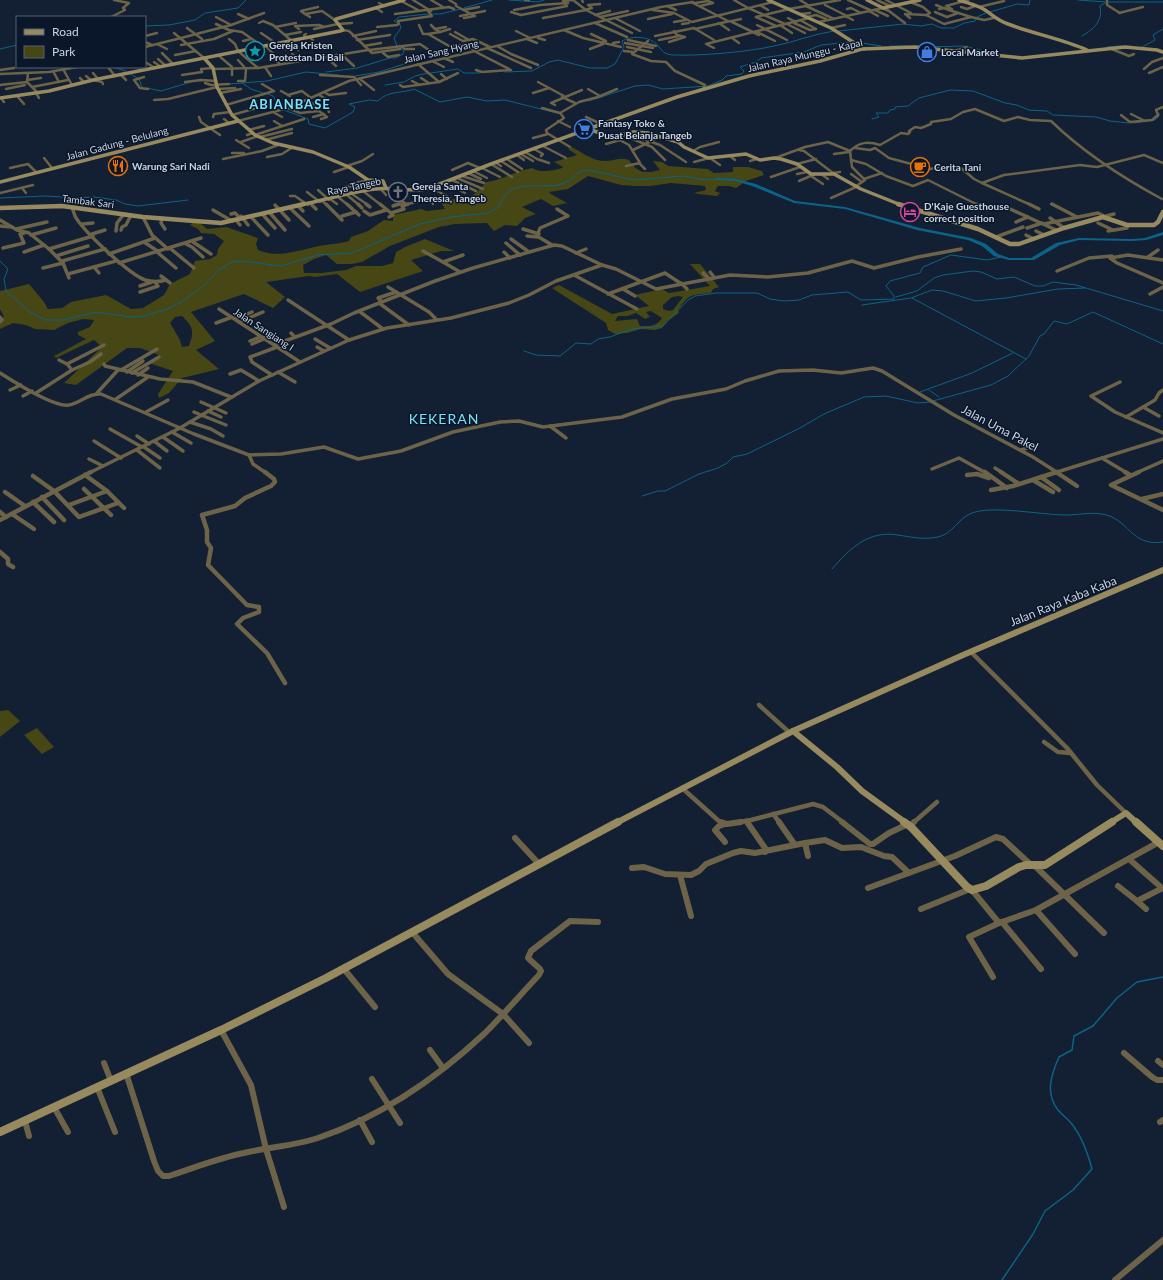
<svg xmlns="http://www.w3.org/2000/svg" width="1163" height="1280" viewBox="0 0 1163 1280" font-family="Lato,sans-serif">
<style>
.green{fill:#464714;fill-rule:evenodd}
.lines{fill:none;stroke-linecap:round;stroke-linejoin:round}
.stream-far1{stroke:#0b6487;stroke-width:1}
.stream{stroke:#0b6487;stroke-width:1.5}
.river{fill:#0b6487;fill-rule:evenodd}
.street-far3{stroke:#6c6348;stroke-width:2.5}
.street-far2{stroke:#6c6348;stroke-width:3.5}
.street-far1{stroke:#6c6348;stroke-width:4.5}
.street{stroke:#6c6348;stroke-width:6}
.secondary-far3{stroke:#978a5e;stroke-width:3.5}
.secondary-far2{stroke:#978a5e;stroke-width:4.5}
.secondary-far1{stroke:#978a5e;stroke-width:6}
.secondary{stroke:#978a5e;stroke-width:8}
.labels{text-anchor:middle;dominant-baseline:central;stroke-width:3;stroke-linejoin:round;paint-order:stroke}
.far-poi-label{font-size:10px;font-weight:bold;fill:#cbd3e1;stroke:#0a1629;text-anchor:start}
.far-street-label{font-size:10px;fill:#cbd3e1;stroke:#0a1629}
.street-label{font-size:12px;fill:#cbd3e1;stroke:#0a1629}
.far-district-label{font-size:13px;font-weight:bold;letter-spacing:1px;fill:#7ae0f6;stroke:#0a1629}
.quarter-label{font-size:14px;letter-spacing:1px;fill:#7ae0f6;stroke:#0a1629}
</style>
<rect width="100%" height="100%" fill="#131f33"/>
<g class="green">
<path d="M 572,147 C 583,153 594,162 607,161 C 615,160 621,157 629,160 C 637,173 645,174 660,170 L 653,161 L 662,162 L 668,166 L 708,169 L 714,173 L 733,172 L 733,167 L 748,167 L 762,171 L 764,175 L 746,181 L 736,188 L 729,186 L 718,186 L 715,191 L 720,193 L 717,196 C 715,196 697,194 694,193 L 706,190 L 705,186 L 671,183 L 650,186 L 635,186 L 621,185 L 588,176 L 568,189 L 549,192 L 551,194 L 567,203 L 553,206 L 541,199 L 522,207 L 536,214 L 525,218 L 517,226 L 505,225 L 494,231 L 487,223 L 455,224 L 439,227 L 390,246 L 362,262 L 352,264 L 337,264 L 326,255 L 314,259 L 303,265 L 304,273 L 321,273 L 346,270 L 356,266 L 382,266 L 393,263 L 396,252 L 405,247 L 425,239 L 454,251 L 441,251 L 411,260 L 423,271 L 360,292 L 337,274 L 315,277 L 309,276 L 266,282 L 285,297 L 273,308 L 244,294 L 191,312 L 215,341 L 196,350 L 219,369 L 182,378 L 169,393 L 159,398 L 158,394 L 173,371 L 149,363 L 159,355 L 140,348 L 127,348 L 76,385 L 64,383 L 102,347 L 94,340 L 56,358 L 54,356 L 86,339 L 78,335 L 78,332 L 90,327 L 94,320 L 83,319 L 68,323 L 54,330 L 35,329 L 26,325 L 13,323 L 0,329 L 0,319 L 4,317 L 0,309 L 0,291 L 29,284 L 44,302 L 48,309 L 62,308 L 71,302 L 106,295 L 131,309 L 143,308 L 164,295 L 170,284 L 190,274 L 195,261 L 210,259 L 217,255 L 218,249 L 224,241 L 214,234 L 201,233 L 198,229 L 190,225 L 193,222 L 199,222 L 207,229 L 226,227 L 258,238 L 256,244 L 258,250 C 279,259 298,250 319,246 C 329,244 339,244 349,241 L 351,237 L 368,231 L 384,220 L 393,221 L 393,215 L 421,209 L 427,211 L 445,209 L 439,199 C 463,199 470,202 486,182 C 503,180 515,171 532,168 C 540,173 552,171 562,168 L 563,167 L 554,162 L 577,155 L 568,149 ZM 182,316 C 194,327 194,332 189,346 L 182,347 L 180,340 L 170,323 L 175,317 Z"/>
<path d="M 690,264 L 700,264 L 719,287 L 713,289 L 711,293 C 691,295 689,294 678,310 L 679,313 L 667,321 L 662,328 L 655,330 L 641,329 L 627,333 L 615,334 L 608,330 L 606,323 L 552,288 L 559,285 L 612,314 L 649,306 L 635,295 L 662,289 L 669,293 L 710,286 ZM 679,296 L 683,297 L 673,310 L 669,311 L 663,309 L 663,305 L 672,297 ZM 651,311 L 662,318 C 656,327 650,326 640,326 L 637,319 L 615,321 L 618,316 L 628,316 L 636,313 L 645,319 L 650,317 L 646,312 Z"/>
<path d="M 8,710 L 20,721 L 0,737 L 0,711 Z"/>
<path d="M 37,728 L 54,747 L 42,754 L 24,735 Z"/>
</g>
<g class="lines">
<g class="stream-far1">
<path d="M 509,0 L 538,2 L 544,0"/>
<path d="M 1078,0 L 1105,2"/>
<path d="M 1108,2 L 1163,2"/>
<path d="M 464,8 L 492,0"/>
<path d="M 990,12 L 1017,4 L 1029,5 L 1030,0"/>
<path d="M 433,14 L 440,14 L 461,9"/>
<path d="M 397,23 L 394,21 L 399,17 L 429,14"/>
<path d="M 145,26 L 169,25 L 195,20 L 205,13 L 238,8 L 246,0"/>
<path d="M 839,31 L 903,24 L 921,26 L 932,24 L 941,28 L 954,28 L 964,23 L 975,21 L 977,17 L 986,13"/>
<path d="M 1082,36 C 1094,29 1103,21 1100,6 L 1105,3"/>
<path d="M 856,42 L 881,46"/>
<path d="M 397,46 L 394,38 L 401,28 L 400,25"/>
<path d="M 890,46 L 908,46"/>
<path d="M 927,47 L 963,46 L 999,54"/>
<path d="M 1107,47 L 1121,46"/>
<path d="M 1142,47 L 1155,40 L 1153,35 L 1163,29"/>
<path d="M 0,49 L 17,45"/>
<path d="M 113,67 L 126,71"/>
<path d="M 326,72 L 357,68 L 390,58 L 395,58 L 403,54 L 404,51 L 401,49"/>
<path d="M 505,72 L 532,71 L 549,62 L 558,60 L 590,68 L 607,68 L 615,64 L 624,47 L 622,41 C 630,36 646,36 654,42 C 662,47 660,54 673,55 C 702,56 747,52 774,46 C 795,42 813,34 834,31"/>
<path d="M 431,73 L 458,69 L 464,73 L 480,73"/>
<path d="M 131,74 L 137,78"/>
<path d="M 355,76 L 379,72 L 414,61"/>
<path d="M 139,79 L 142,87"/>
<path d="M 242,83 L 251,89 L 263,93"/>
<path d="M 230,84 L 267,81 L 306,72 L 338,75"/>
<path d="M 385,85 L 404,82 L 415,76 L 428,73"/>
<path d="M 147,88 L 161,91 L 191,82"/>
<path d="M 268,94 L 273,96 L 281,109"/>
<path d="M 589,101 L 635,86 L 648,85 L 663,89 L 708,86 L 722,80 L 726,76 L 742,74 L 744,71 L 740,67 L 756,62 L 761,58 L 804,52 L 821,45 L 851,42"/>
<path d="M 284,110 L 308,119 L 309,124 L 325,128 L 353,112 L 355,107 L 349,104 L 369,100 L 378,101 C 389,90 401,94 414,89 L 440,102 L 467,97 L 487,101 L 505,100 L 557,113"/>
<path d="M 872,119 L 879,117 L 876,113 L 888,113 L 890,110 L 895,109 L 895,107 L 908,106 L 919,98 L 950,90 L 973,91 L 1005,103 L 1017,105 L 1029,110 L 1047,111 L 1053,115 L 1096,117 L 1110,121 L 1129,123"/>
<path d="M 1134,123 L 1155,120 L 1159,116 L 1159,113"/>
<path d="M 0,198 L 45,196 L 78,198 L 94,197 L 116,200 L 125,204 L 138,206 L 188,200"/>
<path d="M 0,261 L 8,269 L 4,279 L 6,291 L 30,312 L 45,320 L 63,320 L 96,312 L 131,317 L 145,316 L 167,309 L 183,301 L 202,287 L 219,270 L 232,262 L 244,261 L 280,266 L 318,255 L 352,253 L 420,224 L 451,217 L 488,213 L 499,207 C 508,177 536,189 558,185 C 567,183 575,176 582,170 L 594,171 L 634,180 L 684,176 L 705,180 L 718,179"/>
<path d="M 896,297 L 917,291 L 934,278 L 943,275 L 973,271 L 981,272 L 997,279 L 1014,277 L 1035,286 L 1043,286 L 1053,282 L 1076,285 L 1163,311"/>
<path d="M 912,298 L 1026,359"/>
<path d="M 862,305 L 911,298 L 932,290 L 943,291 L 976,301 L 1006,298 L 1058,289 L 1085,288"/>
<path d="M 524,351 L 536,355 L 560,356 L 576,343 L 591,344 L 598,339 L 610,337 L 631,329 L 663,326 L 688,300 L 695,296 L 716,293 L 757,293 L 770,299 L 784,301 L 799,300 L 812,295 L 848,292 L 861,300 L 894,299 L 894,296 L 886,286 L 890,281 L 920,273 L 923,267 L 951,255 L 987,260 L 1001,257"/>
<path d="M 929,390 L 939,397"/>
<path d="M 920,392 L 972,373 L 1013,353"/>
<path d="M 933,401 L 991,385 L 1008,376 L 1029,356 L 1040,336 L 1044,334 L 1054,321 L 1067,324 L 1093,312 L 1163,344"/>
<path d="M 642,496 L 658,491 L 665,491 L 699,474 L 718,468 L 727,463 L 733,457 L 747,454 L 800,428 L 824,414 L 864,397 L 886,396 L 918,403 L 930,402"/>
<path d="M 832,569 C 850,548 869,530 898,535 C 911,537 924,540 938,537 C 953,534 958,518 972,513 C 993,505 1041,515 1066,515 C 1078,515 1090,512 1102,514 C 1129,518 1130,547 1163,542"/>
</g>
<path class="stream" d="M 1002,1280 L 1033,1234 L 1045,1211 L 1073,1190 L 1092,1169 C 1088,1154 1082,1136 1071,1123 C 1067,1118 1062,1115 1058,1110 C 1045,1093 1051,1075 1059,1057 L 1072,1050 L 1074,1036 L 1093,1026 L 1117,998 L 1137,982 L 1163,977"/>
<path class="river" d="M 716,178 L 736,179 L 756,184 L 795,201 L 845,207 L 920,228 L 971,238 L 986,244 L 998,254 L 1009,258 L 1031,258 L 1056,243 L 1079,238 L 1132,239 L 1145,238 L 1163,232 L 1163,235 L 1146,240 L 1132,241 L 1079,240 L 1060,245 L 1034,260 L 1009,260 L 994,256 L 982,246 L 968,240 L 917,230 L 845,209 L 794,203 L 752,186 L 736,181 L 718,180 L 716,180 Z"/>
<g class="street-far3">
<path d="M 413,0 L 431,11"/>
<path d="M 431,0 L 443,7"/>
<path d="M 449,0 L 456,4 L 456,6 L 475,16 L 464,18"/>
<path d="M 525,0 L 529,0"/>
<path d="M 573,0 L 586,10 L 632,33"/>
<path d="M 582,0 L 583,2"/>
<path d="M 734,0 L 748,8 L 785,24"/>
<path d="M 800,0 L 808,5"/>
<path d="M 848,0 L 870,10"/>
<path d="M 877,0 L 890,6"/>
<path d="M 886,0 L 911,13"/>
<path d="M 968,0 L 946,6 L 952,9 L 949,10 L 971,17"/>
<path d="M 1107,0 L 1107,5 L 1120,13"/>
<path d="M 401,1 L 418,10"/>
<path d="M 691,2 L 728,21"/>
<path d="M 910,2 L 923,7 L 930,13 L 926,15"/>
<path d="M 379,3 L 385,6"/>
<path d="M 695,3 L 708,1 L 713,3 L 700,6"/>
<path d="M 760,5 L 768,10"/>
<path d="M 825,5 L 847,16"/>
<path d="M 936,5 L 943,8"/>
<path d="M 667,6 L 676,10"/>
<path d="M 806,6 L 834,19"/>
<path d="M 961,7 L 967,9 L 975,6"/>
<path d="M 979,7 L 1004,1"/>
<path d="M 376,8 L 382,12"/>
<path d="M 882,8 L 889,11 L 905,23"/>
<path d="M 789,9 L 840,0"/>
<path d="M 847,9 L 851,8 L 861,13"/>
<path d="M 939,9 L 944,8 L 949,10"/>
<path d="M 463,10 L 479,7"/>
<path d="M 514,10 L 540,5 L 568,3"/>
<path d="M 585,10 L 592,8 L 588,5 L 600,4"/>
<path d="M 653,10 L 674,13 L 692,22 L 773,2"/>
<path d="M 875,10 L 888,16"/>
<path d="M 869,11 L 878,16"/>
<path d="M 511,12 L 521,15 L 567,6 L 563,1 L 573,0"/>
<path d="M 935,12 L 947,17 L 958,13"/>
<path d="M 1119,13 L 1143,7"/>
<path d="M 238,14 L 249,19"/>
<path d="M 305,14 L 301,11 L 318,7"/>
<path d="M 395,14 L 449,7 L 454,9"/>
<path d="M 801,14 L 810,13"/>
<path d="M 595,15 L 610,11"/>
<path d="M 460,16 L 485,11"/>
<path d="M 845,16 L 853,20"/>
<path d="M 111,17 L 125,10 L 123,8 L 129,3 L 114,0"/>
<path d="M 216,17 L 231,25"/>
<path d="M 310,17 L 305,14 L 322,11 L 335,20"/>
<path d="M 600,17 L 628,11"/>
<path d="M 756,17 L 789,9"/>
<path d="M 756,17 L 776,26"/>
<path d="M 807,17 L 816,15 L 826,19"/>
<path d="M 543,18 L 586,10"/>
<path d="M 615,18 L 640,31"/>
<path d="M 788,18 L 796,22"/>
<path d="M 910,18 L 905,14 L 926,15 L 944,24 L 971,17 L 984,20 L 994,18"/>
<path d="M 648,19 L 672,14"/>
<path d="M 800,20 L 816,29"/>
<path d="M 732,21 L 741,19"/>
<path d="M 674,22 L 686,20"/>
<path d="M 819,22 L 883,8"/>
<path d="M 259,23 L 263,21 L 273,25 L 292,41"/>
<path d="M 595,23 L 627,37"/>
<path d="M 719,23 L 729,30"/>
<path d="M 794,23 L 810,30 L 816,29"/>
<path d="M 216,24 L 229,30 L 242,32 L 262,46"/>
<path d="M 338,24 L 352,23"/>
<path d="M 682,24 L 689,23"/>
<path d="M 787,24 L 805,33"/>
<path d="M 419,25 L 423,34 L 428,34"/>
<path d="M 431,25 L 435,29"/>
<path d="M 757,25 L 787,40"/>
<path d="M 780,25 L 792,33"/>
<path d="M 275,27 L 296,23"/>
<path d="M 377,27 L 397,25 L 399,24 L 398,21 L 432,16 L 428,11"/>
<path d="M 446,27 L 435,29 L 440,32 L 428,34 L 449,46 L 463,45 L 475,50"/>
<path d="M 187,28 L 202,39"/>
<path d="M 694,28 L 714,40"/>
<path d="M 831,28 L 845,25"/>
<path d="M 299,29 L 295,26 L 319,25 L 324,27"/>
<path d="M 314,29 L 338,24"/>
<path d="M 695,29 L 730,21 L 759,35"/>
<path d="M 342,30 L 349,31 L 372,53 L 400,49"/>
<path d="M 564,30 L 583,38 L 621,47"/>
<path d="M 516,31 L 530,38"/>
<path d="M 440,32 L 450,29"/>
<path d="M 455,32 L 469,40"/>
<path d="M 757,32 L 775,41"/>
<path d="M 174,33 L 204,58"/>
<path d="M 261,33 L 277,44"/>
<path d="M 306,34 L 304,35 L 306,38"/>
<path d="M 450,34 L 463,41 L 473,39 L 490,47"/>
<path d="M 591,34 L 606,41 L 601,43"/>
<path d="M 285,35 L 301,32"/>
<path d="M 145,36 L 157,33"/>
<path d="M 353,36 L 376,31"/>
<path d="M 655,36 L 694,28"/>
<path d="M 309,37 L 313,40"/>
<path d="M 181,38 L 231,25 L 264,13"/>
<path d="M 538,38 L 545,40"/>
<path d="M 732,38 L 739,43"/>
<path d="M 229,39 L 235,44 L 238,51 L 258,68"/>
<path d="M 527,39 L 537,43"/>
<path d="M 357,40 L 390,35"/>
<path d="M 628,40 L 656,46"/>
<path d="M 659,40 L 679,36"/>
<path d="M 243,41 L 251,39"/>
<path d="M 648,41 L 632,54 L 651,61 L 666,62 L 675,71 L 705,85 L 703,89"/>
<path d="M 145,42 L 152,45"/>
<path d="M 288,42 L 298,50"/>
<path d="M 669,42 L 685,37 L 677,35 L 674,31"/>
<path d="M 279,43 L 286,49"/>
<path d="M 613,43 L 619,42"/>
<path d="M 625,43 L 653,48"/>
<path d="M 157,44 L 167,49"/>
<path d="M 181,45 L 214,39 L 233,31"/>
<path d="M 266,46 L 277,58 L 274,59 L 280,64"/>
<path d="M 364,46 L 381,43"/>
<path d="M 400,46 L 405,49 L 414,49"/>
<path d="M 497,46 L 511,54 L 538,65"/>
<path d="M 145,47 L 181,38"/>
<path d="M 627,47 L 651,52"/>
<path d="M 256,48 L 261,52"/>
<path d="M 487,48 L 531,68"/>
<path d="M 714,48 L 706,44 L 809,18"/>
<path d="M 1109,48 L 1129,56 L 1134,54"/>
<path d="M 249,49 L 260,57"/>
<path d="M 590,49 L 603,44"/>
<path d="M 244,50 L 249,54"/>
<path d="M 369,50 L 420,44 L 432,52"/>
<path d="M 474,51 L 511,70 L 482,72 L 476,70"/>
<path d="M 624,51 L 633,52"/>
<path d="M 955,51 L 967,47"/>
<path d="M 382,52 L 388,57 L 399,55"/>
<path d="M 162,53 L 173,64"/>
<path d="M 292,54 L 301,61"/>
<path d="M 341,54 L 354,66"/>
<path d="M 175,55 L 196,51"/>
<path d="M 218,55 L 232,67 L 232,75"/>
<path d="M 326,57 L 336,66"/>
<path d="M 444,58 L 453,62"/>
<path d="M 158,59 L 166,66"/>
<path d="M 238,60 L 246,69 L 245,81 L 238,81"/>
<path d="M 432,61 L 444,67"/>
<path d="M 145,62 L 155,68"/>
<path d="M 154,62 L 161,67"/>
<path d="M 108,67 L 115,76"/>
<path d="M 265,67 L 271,76"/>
<path d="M 63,69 L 72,85"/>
<path d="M 213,69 L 258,68 L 368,50"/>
<path d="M 1144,69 L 1152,62 L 1163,58"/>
<path d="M 0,70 L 14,68"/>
<path d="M 53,71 L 59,82"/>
<path d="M 202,72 L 201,69 L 213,68"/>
<path d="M 28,73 L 27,82 L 38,93"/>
<path d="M 93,73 L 98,79"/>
<path d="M 1149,73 L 1163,67"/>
<path d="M 0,74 L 49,72 L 77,67"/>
<path d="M 441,74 L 447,79"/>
<path d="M 121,75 L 126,80"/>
<path d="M 182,75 L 202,72"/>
<path d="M 320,75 L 354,77 L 361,85"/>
<path d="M 86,76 L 91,80"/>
<path d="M 144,77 L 134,80 L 140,88 L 148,89"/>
<path d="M 80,78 L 84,82"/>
<path d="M 421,78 L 429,83"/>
<path d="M 360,79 L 374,90"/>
<path d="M 27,80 L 41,78"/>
<path d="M 93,80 L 102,82 L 103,84"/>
<path d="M 412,81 L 420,85"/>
<path d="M 185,82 L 201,80 L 216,81"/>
<path d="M 439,82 L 458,73"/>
<path d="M 538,82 L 564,96"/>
<path d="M 205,83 L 211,85 L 229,84"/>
<path d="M 0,85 L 27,82"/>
<path d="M 400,85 L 403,87 L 439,82 L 418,64"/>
<path d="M 32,87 L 68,80"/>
<path d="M 6,89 L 25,85"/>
<path d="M 218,89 L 235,88"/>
<path d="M 588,89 L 600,96"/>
<path d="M 281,91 L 290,96"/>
<path d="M 324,92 L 329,95 L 346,93"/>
<path d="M 36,93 L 39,98"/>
<path d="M 220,93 L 241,89"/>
<path d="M 533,93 L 549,88"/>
<path d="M 288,95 L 302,91 L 311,98"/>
<path d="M 319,95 L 328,100"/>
<path d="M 17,96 L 24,104"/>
<path d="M 562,97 L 575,103"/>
<path d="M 1,98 L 4,102"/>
<path d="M 154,100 L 168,99 L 217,87"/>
<path d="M 306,101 L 328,109 L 329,112"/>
<path d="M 226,105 L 274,91 L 262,84"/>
<path d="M 555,105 L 551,103 L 582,90"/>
<path d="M 288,108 L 300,113 L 319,111 L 327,117 L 321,119"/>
<path d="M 542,108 L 560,113"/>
<path d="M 273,112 L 282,117"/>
<path d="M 1131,114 L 1145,121"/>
<path d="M 232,115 L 271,104"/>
<path d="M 1121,115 L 1130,122 L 1152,120 L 1158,115 L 1156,110 L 1163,107"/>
<path d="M 199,117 L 201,122 L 220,135"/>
<path d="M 213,117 L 214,114 L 230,112"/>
<path d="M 313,117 L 324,114"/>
<path d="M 586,117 L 601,124"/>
<path d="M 224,119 L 229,123"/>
<path d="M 238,121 L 288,108 L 349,81 L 661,7 L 693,2"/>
<path d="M 274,121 L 282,126"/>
<path d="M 558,121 L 570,127"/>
<path d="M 249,130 L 264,126"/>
<path d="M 247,135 L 253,133"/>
<path d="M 255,135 L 304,119"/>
<path d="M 623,135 L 652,147 L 665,160"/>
<path d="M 260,137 L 292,129"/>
<path d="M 614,137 L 629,145 L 640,163 L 626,166"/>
<path d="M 533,138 L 548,134"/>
<path d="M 640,138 L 660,145 L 686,162"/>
<path d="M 236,140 L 249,148"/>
<path d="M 265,140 L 292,133"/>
<path d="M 241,142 L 258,136"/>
<path d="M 606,144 L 620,140"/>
<path d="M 543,146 L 566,158"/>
<path d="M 570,147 L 547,133 L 546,130 L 564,118 L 560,113 L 579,102 L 598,97 L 617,89"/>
<path d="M 855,148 L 870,150 L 875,148 L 889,158 L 930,169 L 947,166 L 955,169 L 961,168 L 974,179 L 982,183 L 1004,175 L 1080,165 L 1097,167 L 1144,155 L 1163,163"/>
<path d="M 534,149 L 543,154 L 541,156"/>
<path d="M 633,150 L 662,136"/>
<path d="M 799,150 L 804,151 L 833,173"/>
<path d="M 693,151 L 700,147 L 719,142"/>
<path d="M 850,151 C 859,142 868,141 880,145 L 901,133 L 908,134 L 910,132 L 909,131 L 915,127 L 921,128 L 931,124 L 931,122 L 951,119 L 963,112 L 975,109 L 1004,121 L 1018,117 L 1030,120 L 1051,121 C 1083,152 1123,178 1162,199"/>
<path d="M 850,151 L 852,167 L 864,179"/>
<path d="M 525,152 L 537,159 L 549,163"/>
<path d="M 232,153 L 244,153"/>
<path d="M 521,154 L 533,161"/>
<path d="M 834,154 L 849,152"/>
<path d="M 517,155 L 524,160"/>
<path d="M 730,156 L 735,160"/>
<path d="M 267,157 L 282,154 L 293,147"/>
<path d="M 44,158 L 52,168"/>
<path d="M 710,158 L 720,165"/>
<path d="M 775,158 L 805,147 L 828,142 L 850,151"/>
<path d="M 223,159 L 262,151 L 278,145"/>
<path d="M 507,159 L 522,169"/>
<path d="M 851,160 L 866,164 L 886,176 L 913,186 L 928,180 L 978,205"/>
<path d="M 501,161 L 518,172"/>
<path d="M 750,161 L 757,159"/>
<path d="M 694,162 L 709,158"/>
<path d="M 496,163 L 501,166"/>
<path d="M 639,163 L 645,169"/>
<path d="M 491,164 L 512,177"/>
<path d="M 797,164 L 816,159"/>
<path d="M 347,166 L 362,161 L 373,154"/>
<path d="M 10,168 L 28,164 L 36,172"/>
<path d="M 482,168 L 500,177"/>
<path d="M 452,170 L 468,163 L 480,168"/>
<path d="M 473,171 L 487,178"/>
<path d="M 334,172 L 349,167"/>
<path d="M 468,173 L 481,179"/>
<path d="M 833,173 L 840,172"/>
<path d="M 797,174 L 807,172"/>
<path d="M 821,174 L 828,179"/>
<path d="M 851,174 L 862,182"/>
<path d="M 462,176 L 484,183"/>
<path d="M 811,176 L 823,184"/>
<path d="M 771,177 L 800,167"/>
<path d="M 457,178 L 483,189"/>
<path d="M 452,180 L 476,191"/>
<path d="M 799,181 L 815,174"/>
<path d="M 355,183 L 368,180"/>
<path d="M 446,183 L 465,193"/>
<path d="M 982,183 L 1031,205"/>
<path d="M 344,187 L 351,186 L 358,192"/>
<path d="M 855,187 L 865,180 L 864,179 L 882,173"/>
<path d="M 22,188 L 26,193"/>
<path d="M 380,188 L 386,195"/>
<path d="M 386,188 L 406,204"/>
<path d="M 432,188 L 450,198"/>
<path d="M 328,189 L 340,197"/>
<path d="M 318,190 L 329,200"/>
<path d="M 363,191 L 381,205"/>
<path d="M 307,192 L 320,202"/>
<path d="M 0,193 L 33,185"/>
<path d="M 352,194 L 368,205"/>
<path d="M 347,195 L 359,205"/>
<path d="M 290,196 L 295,196 L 308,205"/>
<path d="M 338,197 L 348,205"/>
<path d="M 831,198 L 856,187"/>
<path d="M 330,199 L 337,204"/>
<path d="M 322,201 L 327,205"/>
<path d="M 311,204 L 312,205"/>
<path d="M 1051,204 L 1053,205"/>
<path d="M 395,205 L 404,203"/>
<path d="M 404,205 L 428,199 L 430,199 L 433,204"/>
</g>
<g class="street-far2">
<path d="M 311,204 L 316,209"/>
<path d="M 326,204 L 342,220"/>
<path d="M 347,204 L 359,215"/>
<path d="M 358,204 L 362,208"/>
<path d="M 366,204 L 370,207"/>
<path d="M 380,204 L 391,213"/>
<path d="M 976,204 L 987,210 L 996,206 L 1008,208 L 1056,230"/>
<path d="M 1029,204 L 1039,209"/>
<path d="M 1052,204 L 1077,217"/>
<path d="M 275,205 L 289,220"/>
<path d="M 393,206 L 399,204"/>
<path d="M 72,207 C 73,210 74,213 75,216 C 83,231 129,274 145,280 C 152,282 159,282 166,280"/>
<path d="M 299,207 L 303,211"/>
<path d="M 291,209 L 309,226"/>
<path d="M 213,210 L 232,221"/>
<path d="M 364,211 L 370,215 L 386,210"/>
<path d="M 270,213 L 285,230"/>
<path d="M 231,214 L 235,213 L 241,219"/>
<path d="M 263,215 L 275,228"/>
<path d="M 241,216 L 248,225"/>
<path d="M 342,216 L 356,212"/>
<path d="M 1106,216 L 1114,214"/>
<path d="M 143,217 L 152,235 L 168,249"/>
<path d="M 251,217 L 268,235"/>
<path d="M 389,217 L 393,215 L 391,213 L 404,209 L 402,206 L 408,204"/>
<path d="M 162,218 L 161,223 L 165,229"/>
<path d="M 1050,218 L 1064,228"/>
<path d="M 0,220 L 17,230 L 29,233 L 49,249 L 63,263 L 69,278"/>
<path d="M 236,220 L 240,225"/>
<path d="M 1016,222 L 1028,217"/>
<path d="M 1098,223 L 1113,230"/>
<path d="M 83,224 L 93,223"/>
<path d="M 1044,224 L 1098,213 L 1106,217"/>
<path d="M 0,226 L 12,227"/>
<path d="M 1027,228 L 1042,223"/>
<path d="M 16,229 L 47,222"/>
<path d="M 523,229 L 539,234"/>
<path d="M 121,230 L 122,227 L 126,225 L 131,215"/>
<path d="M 116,231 L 117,223 L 124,214"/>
<path d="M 1036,231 L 1044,235"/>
<path d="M 1108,231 L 1127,228 L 1128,225"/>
<path d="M 92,234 L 105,230"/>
<path d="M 31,235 L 56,228"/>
<path d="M 1026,235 L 1034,239"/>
<path d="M 527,236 L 538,237"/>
<path d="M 996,237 L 1023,227"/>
<path d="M 511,239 L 529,252"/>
<path d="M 144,242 L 159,252"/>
<path d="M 193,242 L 211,254"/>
<path d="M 506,243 L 520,255"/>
<path d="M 186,244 L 192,247 L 203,257"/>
<path d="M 552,245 L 537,236 L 540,228 L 568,216 L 557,209"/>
<path d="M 3,248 L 24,243 L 20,234 L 24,233"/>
<path d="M 49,249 L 93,236"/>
<path d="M 171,249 L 194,268"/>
<path d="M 423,251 L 443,262"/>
<path d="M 24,252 L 44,245"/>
<path d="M 157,252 L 176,268"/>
<path d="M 504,252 L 510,258"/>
<path d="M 576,253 L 586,249"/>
<path d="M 109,254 L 155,238"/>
<path d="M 56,256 L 88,246"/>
<path d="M 1148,257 L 1158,250"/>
<path d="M 1163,260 L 1128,255 L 1110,258 L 1117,263 L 1163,283"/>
<path d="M 62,261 L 105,249"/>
<path d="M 119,263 L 201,238"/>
<path d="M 94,267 L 99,273"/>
<path d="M 43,268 L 63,263"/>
<path d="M 1057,271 L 1089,258 L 1112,256"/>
<path d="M 460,272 L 443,262 L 463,255"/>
<path d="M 710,272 L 714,277"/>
<path d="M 703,273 L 708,278"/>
<path d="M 68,274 L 116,261"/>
<path d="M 574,275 L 637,309"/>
<path d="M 161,276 L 170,283"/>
<path d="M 681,283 L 687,289"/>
<path d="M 140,286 L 152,282"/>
<path d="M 388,287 L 429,312 L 437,320"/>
<path d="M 623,289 L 635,296"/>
<path d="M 140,292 L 158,286 L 155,282"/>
<path d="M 608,294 L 665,273 L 680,283"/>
<path d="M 1150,294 L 1163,287"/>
<path d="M 288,300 L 349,340"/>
<path d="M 382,302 L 378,298 L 396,292"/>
<path d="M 379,303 L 409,325"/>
<path d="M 219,309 L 300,362"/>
<path d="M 359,311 L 383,329"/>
<path d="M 0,317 L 2,320 L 0,322"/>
<path d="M 235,319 L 252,312"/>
<path d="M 239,322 L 263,312"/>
<path d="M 216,323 L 232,317"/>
<path d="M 291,333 L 295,337"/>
<path d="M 264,338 L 273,335"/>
<path d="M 315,339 L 330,348"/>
<path d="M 250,341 L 260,337"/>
<path d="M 252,344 L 264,339"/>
<path d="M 274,345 L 331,324 L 354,313 L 435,281 L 473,268 L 554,245 L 562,246 L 602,265 L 616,269 L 656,289 L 730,275 L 768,277 L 808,273 L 852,261 L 874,268 L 918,257 L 961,249"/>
<path d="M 317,347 L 324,351"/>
<path d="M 59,360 L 67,364 L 72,370"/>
<path d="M 67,364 L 104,345"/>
<path d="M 104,364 L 105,366 L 160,379 L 193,382 L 231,397"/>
<path d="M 121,370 L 157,349"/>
<path d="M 127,372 L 143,361"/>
<path d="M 278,372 L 295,382"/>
<path d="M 0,373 C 14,382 54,408 69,405 C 81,403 88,393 101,394 L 194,434 L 249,455 L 281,454 L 324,447 L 358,459 L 401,451 L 453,432 L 500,422 L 519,421 L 543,427 L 622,417 L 672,399 L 726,389 L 745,381 L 779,371 L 813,370 L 841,373 L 873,368 L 882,371 L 954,415 L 1033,457 L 1058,473"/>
<path d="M 132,373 L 159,357"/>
<path d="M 230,374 L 241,370 L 259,381"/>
<path d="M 138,375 L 148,368"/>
<path d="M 272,375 L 252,362 L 250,357 L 277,347"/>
<path d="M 1120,382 L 1091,396 L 1115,412 L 1163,433"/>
<path d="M 10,390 L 21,385"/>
<path d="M 36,393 L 72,370 L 90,362 L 101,354"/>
<path d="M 97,393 L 118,370"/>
<path d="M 23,396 L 32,391"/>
<path d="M 116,399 L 148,377"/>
<path d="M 201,402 L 226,413"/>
<path d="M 1143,407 L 1159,416"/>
<path d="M 208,411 L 221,417"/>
<path d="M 146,412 L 168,400"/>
<path d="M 194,412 L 201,415"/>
<path d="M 201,415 L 226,425"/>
<path d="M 1126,417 L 1155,400 L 1159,393 L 1163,390"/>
<path d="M 190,422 L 211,429 L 223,436"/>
<path d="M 550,426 L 566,438"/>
<path d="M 110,429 L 142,447"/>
<path d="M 172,432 L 191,443"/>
<path d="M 137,436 L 149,444"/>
<path d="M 163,437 L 183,451"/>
<path d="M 94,441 L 121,458"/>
<path d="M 154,441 L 167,451"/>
<path d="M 144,447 L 160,458"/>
<path d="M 137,450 L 160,468"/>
<path d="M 1021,450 L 1033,446"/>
<path d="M 249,455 L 253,464 L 266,473"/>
<path d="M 1102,458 L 1127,473"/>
<path d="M 89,459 L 103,466"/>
<path d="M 995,468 L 1003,473"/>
<path d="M 932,469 L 959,458 L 986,473"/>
<path d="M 89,473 L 180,428 L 259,381 L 349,340 L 387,328 L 451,318 L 509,303 L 529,295 L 556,281 L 602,265"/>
<path d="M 1054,473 L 1163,439"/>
<path d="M 1136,473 L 1163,461"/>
</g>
<g class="street-far1">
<path d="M 265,472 L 274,479 L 275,482 L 271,486 L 245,498 L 235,506 L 202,515 L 207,530 L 207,542 L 211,548 L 208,565 L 247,605 L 259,607 L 259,612 L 243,618 L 237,624 L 267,653 L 285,683"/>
<path d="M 985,472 L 1007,488"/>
<path d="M 1001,472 L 1019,484"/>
<path d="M 1056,472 L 1077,486"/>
<path d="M 1125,472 L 1130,475"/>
<path d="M 1139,472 L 1111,485 L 1163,510"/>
<path d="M 85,475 L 107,491 L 124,508"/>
<path d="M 967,475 L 977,474 L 989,478"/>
<path d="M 33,476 L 54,491 L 79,517 L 118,503"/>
<path d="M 1041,477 L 1059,490"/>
<path d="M 1033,480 L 1053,492"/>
<path d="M 84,489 L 111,515"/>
<path d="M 991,490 L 1013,486 L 1057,472"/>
<path d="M 5,492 L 25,506"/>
<path d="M 42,497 L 64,520"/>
<path d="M 1142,499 L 1163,494"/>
<path d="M 33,502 L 54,522"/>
<path d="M 69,505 L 107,491"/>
<path d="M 0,512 L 6,517"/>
<path d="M 12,514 L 34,529"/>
<path d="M 0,520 L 91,472"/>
<path d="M 0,552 L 8,559 L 8,564 L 13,567"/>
<path d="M 971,652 L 1067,748 L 1097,785 L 1126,813"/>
<path d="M 759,705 L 790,733"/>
<path d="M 1044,742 L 1058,752 L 1071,753"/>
<path d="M 682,788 L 720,822 L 726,823"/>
<path d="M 773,814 L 780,823"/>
<path d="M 746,821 L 748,823"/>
<path d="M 733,823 L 751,820 L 813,804 L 823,807 L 844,823"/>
<path d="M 913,823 L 937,802"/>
</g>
<g class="street">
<path d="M 721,822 L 727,824 L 741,822"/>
<path d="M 747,822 L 765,848 L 765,852"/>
<path d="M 779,822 L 795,845 L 805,843 L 808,856"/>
<path d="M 842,822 L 870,844 L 873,844 L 889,833 L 908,824"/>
<path d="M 725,824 L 719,826 L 715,830 L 725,842"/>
<path d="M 910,826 L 914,822"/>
<path d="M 515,838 L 539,864"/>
<path d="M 805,843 L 825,840 L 842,848 L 861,847 L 884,856 L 892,857 L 909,873"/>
<path d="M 1129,859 L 1162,888"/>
<path d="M 1035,866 L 1104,933"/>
<path d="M 632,868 L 644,867 L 665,874 L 691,875 L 699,871 L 706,864 L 733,853 L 741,851 L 755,853 L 795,845"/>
<path d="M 680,875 L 691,916"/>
<path d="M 1118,886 L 1137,901 L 1163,888"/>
<path d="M 868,888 L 955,856 L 996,837 L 1003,839 L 1030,864"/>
<path d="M 972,890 L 999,923"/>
<path d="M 1137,901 L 1146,909"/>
<path d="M 921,909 L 970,889"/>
<path d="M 1036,910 L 1075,954"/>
<path d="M 1002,922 L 1041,969"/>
<path d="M 412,932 L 448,974 L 503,1014 L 529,1043"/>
<path d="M 344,969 L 375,1007"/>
<path d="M 993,977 L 969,937 L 999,923 L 1036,910 L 1159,842"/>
<path d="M 221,1030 L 251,1085 L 266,1149 L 284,1207"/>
<path d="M 430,1050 L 443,1068"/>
<path d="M 1124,1053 L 1152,1077 L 1157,1080 L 1163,1080"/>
<path d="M 1158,1061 L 1163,1065"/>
<path d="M 104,1063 L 111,1081"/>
<path d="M 126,1073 L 154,1161 L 158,1171 L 163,1176 L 169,1176 C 194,1168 218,1158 244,1153 C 269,1147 294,1146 318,1138 C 380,1117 438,1077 485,1033 C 504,1014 521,994 539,975 L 541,971 L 540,969 L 528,958 L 531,951 L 570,921 L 598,922"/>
<path d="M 372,1079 L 400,1123"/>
<path d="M 97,1087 L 115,1132"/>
<path d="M 54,1107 L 68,1132"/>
<path d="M 360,1120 L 372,1142"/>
<path d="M 25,1121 L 29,1136"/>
<path d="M 1160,1122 L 1163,1120"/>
<path d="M 1115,1280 L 1163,1240"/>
</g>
<g class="secondary-far3">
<path d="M 768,0 L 831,28 L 864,49"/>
<path d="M 867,0 L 883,8 L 920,0"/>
<path d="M 959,0 C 967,3 978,5 985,10 C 994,16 997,20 1008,24 C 1034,34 1062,39 1087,50"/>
<path d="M 204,58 L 213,68 L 217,87 L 232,115 L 255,135 L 273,143 L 313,152 L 349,167 L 368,180 L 383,181 L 386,188"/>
<path d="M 0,98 L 49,91 L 93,80 L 340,31 L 343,30 L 335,20 L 336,19 L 404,0"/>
<path d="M 588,129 L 612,137 L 634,132 L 648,133 L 678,142 L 684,147 L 708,158 L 746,154 L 760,160 L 774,158 L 781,159 L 797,164 L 811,174 L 834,174 L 861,189 L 901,205"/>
<path d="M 0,182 L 238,121"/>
<path d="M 300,205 C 325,200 350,192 375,189 C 393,187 410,192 427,189 L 491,164 L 677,97 L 749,76 L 820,61 L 862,49 L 915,47 L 1022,58 L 1125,47 L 1157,50 L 1163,52"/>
</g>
<g class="secondary-far2">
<path d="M 898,204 L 978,229 L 1010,244 L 1019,244 L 1064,228 L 1103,217 L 1127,225 L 1154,225 L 1158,222 L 1163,212"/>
<path d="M 0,208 L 62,206 L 143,217 L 221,223 L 304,204"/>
</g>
<g class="secondary-far1">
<path d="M 793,731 L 837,767 L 862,791 L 906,823"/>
<path d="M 616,823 L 793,731 L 963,655 L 1163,570"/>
<path d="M 1110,823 L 1126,813 L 1137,823"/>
</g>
<g class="secondary">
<path d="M 904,822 L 911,827 L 967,887 L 972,890 L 986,886 L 1019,867 L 1026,865 L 1045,865 L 1112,822"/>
<path d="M 1136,822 L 1163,846"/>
<path d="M 0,1132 L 221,1030 L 326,978 L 618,822"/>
</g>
</g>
<defs>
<g id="sight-ring" transform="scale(1)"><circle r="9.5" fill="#0a1629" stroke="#0f9aa8" stroke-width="1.5"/><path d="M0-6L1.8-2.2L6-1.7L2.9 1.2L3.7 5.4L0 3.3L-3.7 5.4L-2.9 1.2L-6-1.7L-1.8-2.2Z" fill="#0f9aa8"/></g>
<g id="shop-ring" transform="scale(1)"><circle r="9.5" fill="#0a1629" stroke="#3f7fe0" stroke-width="1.5"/><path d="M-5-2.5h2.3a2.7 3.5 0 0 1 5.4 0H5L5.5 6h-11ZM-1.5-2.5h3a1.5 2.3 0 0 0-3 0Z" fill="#3f7fe0"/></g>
<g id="supermarket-ring" transform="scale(1)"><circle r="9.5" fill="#0a1629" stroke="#3f7fe0" stroke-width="1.5"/><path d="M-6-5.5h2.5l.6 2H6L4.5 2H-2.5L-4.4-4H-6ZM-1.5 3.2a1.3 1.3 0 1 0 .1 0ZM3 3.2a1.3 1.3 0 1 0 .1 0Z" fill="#3f7fe0"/></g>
<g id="restaurant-ring" transform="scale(1)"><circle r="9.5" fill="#0a1629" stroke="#e8710a" stroke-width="1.5"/><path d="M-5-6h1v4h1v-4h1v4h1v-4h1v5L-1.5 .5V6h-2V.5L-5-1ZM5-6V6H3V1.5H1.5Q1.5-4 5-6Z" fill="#e8710a"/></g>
<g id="cafe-ring" transform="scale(1)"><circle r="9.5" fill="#0a1629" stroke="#e8710a" stroke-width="1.5"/><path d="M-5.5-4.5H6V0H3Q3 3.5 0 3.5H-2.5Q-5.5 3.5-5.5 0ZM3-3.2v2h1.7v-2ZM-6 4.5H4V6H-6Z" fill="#e8710a"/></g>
<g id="church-ring" transform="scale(1)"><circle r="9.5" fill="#0a1629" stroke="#6b7280" stroke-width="1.5"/><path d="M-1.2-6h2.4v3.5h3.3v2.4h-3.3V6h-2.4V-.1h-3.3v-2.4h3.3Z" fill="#6b7280"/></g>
<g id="hotel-ring" transform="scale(1)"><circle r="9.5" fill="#0a1629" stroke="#d1479c" stroke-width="1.5"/><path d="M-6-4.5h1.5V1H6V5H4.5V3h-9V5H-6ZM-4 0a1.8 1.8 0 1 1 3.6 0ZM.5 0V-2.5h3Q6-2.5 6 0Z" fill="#d1479c"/></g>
</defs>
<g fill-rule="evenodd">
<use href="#sight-ring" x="255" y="51"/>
<use href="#shop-ring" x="927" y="52"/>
<use href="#supermarket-ring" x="584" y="129"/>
<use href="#restaurant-ring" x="118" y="166"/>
<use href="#cafe-ring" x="920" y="167"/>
<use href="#church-ring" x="398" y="192"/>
<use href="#hotel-ring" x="910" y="212"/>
</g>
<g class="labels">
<g class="far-poi-label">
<text x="269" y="45">Gereja Kristen<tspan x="269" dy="12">Protestan Di Bali</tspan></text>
<text x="941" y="52">Local Market</text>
<text x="598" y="123">Fantasy Toko &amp;<tspan x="598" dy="12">Pusat Belanja Tangeb</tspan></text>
<text x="132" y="166">Warung Sari Nadi</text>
<text x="934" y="167">Cerita Tani</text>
<text x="412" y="186">Gereja Santa<tspan x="412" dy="12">Theresia, Tangeb</tspan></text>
<text x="924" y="206">D'Kaje Guesthouse<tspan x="924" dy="12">correct position</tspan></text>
</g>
<g class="far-street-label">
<text transform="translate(441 51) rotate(-13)">Jalan Sang Hyang</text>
<text transform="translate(805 55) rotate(-13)">Jalan Raya Munggu - Kapal</text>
<text transform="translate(117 143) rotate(-15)">Jalan Gadung - Belulang</text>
<text transform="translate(354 186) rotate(-12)">Raya Tangeb</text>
<text transform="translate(88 201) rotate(7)">Tambak Sari</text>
<text transform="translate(264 329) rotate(33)">Jalan Sangiang I</text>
</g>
<g class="street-label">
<text transform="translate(1000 428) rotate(28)">Jalan Uma Pakel</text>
<text transform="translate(1063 601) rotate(-22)">Jalan Raya Kaba Kaba</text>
</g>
<g class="far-district-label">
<text x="290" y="104">ABIANBASE</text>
</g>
<g class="quarter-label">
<text x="444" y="418">KEKERAN</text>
</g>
</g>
<rect x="16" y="16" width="130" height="52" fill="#0a1629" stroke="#576273"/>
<rect x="24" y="29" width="20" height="6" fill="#978a5e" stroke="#576273"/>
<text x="52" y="36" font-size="12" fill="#cbd3e1">Road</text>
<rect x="24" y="46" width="20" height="12" fill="#464714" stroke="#576273"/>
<text x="52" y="56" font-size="12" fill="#cbd3e1">Park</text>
</svg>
